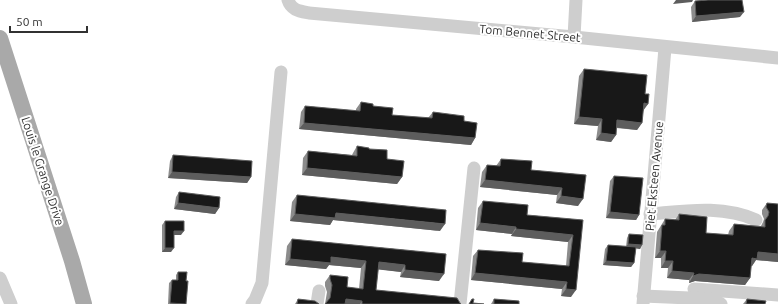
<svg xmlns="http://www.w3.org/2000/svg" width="778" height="304" viewBox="0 0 778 304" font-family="Ubuntu,sans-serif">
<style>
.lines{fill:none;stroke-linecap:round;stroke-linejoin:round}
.minor{stroke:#cecece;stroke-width:13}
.major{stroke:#a9a9a9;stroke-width:16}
.wall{fill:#8c8c8c}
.shaded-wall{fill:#5d5d5d}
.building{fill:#181818;stroke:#5d5d5d}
.labels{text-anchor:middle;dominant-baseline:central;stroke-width:4;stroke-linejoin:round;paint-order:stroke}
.street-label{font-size:12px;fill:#313131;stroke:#fff}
</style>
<rect width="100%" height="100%" fill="#fff"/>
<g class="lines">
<g class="minor">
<path d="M 288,0 C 291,10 299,11 309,13 L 574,37 L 778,58"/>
<path d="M 574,37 L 576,0"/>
<path d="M 650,214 C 686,211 722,205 756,220"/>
<path d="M 0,278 L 11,304"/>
<path d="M 694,289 L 778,295"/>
<path d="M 643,296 L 713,299 L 721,304"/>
<path d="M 252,304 L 255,300 L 262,283 L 281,72"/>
<path d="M 317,304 L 319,291"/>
<path d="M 460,304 L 474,168"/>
<path d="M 643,304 L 665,48"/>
</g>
<path class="major" d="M 0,38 L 72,261 L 84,304"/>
</g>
<g class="wall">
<path d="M 695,1 L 740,17 L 692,22 L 691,7 Z"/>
<path d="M 584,69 L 645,94 L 648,104 L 643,110 L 642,123 L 637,130 L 616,128 L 616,135 L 611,142 L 596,140 L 598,126 L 574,124 L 579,76 Z"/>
<path d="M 361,102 L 373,106 L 392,115 L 428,118 L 433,112 L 464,121 L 475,138 L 471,145 L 299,129 L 301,112 L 305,106 L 356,111 L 356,109 Z"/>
<path d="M 357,146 L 369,149 L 387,159 L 402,177 L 397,184 L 302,175 L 303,158 L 308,151 L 352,155 L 353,153 Z"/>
<path d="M 173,155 L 251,177 L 247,183 L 168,178 L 170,161 Z"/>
<path d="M 501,159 L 531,170 L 586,175 L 578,206 L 556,203 L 557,195 L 480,187 L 482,172 L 487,165 L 496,166 Z"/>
<path d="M 614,176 L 639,215 L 636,220 L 606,218 L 610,181 Z"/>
<path d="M 179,192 L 219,208 L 215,214 L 174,209 L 176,197 Z"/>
<path d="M 297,195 L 440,231 L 333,220 L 330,225 L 290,221 L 292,202 Z"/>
<path d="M 483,201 L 527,215 L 583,220 L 571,297 L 561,296 L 562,289 L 471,280 L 473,256 L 478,250 L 522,262 L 566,266 L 568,242 L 511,236 L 512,234 L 476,230 L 478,208 Z"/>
<path d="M 767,203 L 778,216 L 778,262 L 756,260 L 752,266 L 751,266 L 750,278 L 745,285 L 695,281 L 689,283 L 689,280 L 667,278 L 668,268 L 661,268 L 661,258 L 655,258 L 657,232 L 665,219 L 675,220 L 679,214 L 706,233 L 728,235 L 729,231 L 734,224 L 761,226 L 763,222 L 764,219 L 762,214 L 762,210 Z"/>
<path d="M 165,221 L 181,235 L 174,235 L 171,252 L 162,252 L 162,225 Z"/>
<path d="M 629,234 L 642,245 L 640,249 L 636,248 L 634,263 L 631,267 L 603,265 L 605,249 L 608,245 L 626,247 L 627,238 Z"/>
<path d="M 292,239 L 446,254 L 439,281 L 400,277 L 401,272 L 378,269 L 376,290 L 461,304 L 325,304 L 327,292 L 325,286 L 325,282 L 330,275 L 347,287 L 359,289 L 361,268 L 329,265 L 326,269 L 285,265 L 287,246 Z"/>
<path d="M 178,272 L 186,281 L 186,304 L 168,304 L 169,283 L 172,280 L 176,280 L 176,275 Z"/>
<path d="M 298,299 L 319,304 L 295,304 Z"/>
<path d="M 494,299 L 519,304 L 491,304 Z"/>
<path d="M 747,299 L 765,304 L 743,304 Z"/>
</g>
<g class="shaded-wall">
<path d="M 676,0 L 693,0 L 692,2 L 673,4 Z"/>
<path d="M 744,12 L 740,17 L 692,22 L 696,16 Z"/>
<path d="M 644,103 L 648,104 L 643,111 Z"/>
<path d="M 579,117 L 602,119 L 598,126 L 574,124 Z"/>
<path d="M 617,120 L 642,123 L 637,130 L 612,127 Z"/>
<path d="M 304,123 L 475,138 L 471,145 L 299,129 Z"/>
<path d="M 601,133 L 616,135 L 611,142 L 596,140 Z"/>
<path d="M 307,168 L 402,177 L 397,184 L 302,175 Z"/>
<path d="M 172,172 L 251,177 L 247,183 L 168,178 Z"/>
<path d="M 485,180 L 562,188 L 557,195 L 480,187 Z"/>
<path d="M 561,196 L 583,199 L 578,206 L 556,203 Z"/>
<path d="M 178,203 L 219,208 L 215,214 L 174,209 Z"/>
<path d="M 610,212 L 639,215 L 636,220 L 606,218 Z"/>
<path d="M 336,213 L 445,224 L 440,231 L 333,220 L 330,225 L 290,221 L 295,214 Z"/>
<path d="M 480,223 L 516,227 L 512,234 L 476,230 Z"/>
<path d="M 516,229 L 573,235 L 568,242 L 511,236 Z"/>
<path d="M 174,231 L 184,231 L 181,235 L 171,235 Z"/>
<path d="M 628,244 L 642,245 L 640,249 L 626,247 Z"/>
<path d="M 165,248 L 174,248 L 171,252 L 162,252 Z"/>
<path d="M 660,251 L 666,251 L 661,258 L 655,258 Z"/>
<path d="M 758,252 L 778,254 L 778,262 L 756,260 L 752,266 L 747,265 Z"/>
<path d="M 331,257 L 366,261 L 361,268 L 329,265 L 326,269 L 285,265 L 290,259 Z"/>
<path d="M 606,261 L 634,263 L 631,267 L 603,265 Z"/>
<path d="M 665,261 L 673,261 L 668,268 L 661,268 Z"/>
<path d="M 379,262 L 405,265 L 401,272 L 374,269 Z"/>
<path d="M 405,270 L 444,274 L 439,281 L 400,277 Z"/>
<path d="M 672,271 L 694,273 L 689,280 L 667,278 Z"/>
<path d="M 475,273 L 567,282 L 562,289 L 471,280 Z"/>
<path d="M 699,274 L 750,278 L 745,285 L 695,281 L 689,283 L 693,276 Z"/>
<path d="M 566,289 L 576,290 L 571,297 L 561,296 Z"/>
<path d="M 346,299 L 362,301 L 360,304 L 342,304 Z"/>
</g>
<g class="building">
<path d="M 708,0 L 742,0 L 744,12 L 696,16 L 695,1 Z"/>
<path d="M 584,69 L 647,75 L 645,94 L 649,94 L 648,104 L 644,103 L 642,123 L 617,120 L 616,135 L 601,133 L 602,119 L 579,117 Z"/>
<path d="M 361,102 L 373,104 L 373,106 L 393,108 L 392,115 L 432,118 L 433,112 L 464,116 L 464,121 L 477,123 L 475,138 L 304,123 L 305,106 L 360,111 Z"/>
<path d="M 357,146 L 369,148 L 369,149 L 387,150 L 387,159 L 404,161 L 402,177 L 307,168 L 308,151 L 357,156 Z"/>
<path d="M 173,155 L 252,161 L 251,177 L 172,172 Z"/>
<path d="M 501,159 L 532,161 L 531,170 L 586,175 L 583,199 L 561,196 L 562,188 L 485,180 L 487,165 L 500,166 Z"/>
<path d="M 614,176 L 643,178 L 639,215 L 610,212 Z"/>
<path d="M 179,192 L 220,197 L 219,208 L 178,203 Z"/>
<path d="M 297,195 L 446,210 L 445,224 L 336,213 L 335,218 L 295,214 Z"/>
<path d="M 483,201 L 528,205 L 527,215 L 583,220 L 576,290 L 566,289 L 567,282 L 475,273 L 478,250 L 523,253 L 522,262 L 569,266 L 573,235 L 516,229 L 516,227 L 480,223 Z"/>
<path d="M 767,203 L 778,204 L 778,254 L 758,252 L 757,259 L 752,258 L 750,278 L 699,274 L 693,276 L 694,273 L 672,271 L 673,261 L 665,261 L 666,251 L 660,251 L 662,225 L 665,225 L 665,219 L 679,220 L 679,214 L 707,217 L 706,233 L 733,235 L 734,224 L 765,227 L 765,220 L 768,216 L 769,212 L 766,207 Z"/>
<path d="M 165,221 L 184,221 L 184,231 L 174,231 L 174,248 L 165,248 Z"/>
<path d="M 629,234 L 643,235 L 642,245 L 628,244 Z"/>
<path d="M 292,239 L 446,254 L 444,274 L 405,270 L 405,265 L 379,262 L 376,290 L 457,298 L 460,303 L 461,304 L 362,304 L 362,301 L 346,299 L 345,304 L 325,304 L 330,298 L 332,285 L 330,279 L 330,275 L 348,277 L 347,287 L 363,289 L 366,261 L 331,257 L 331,263 L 290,259 Z"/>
<path d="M 608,245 L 636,247 L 634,263 L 606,261 Z"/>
<path d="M 178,272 L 187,272 L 186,281 L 188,281 L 186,304 L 170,303 L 172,280 L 178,280 Z"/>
<path d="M 298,299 L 315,301 L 319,304 L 297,304 Z"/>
<path d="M 472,299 L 474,299 L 473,303 L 484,304 L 469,304 Z"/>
<path d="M 494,299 L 519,301 L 519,304 L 494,304 Z"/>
<path d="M 747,299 L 766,301 L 765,304 L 746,304 Z"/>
</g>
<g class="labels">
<g class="street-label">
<text transform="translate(530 33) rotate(5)">Tom Bennet Street</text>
<text transform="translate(43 171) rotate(72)">Louis le Grange Drive</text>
<text transform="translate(654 176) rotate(-85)">Piet Eksteen Avenue</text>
</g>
</g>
<path d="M10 26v6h77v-6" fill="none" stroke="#313131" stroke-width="2"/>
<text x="16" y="26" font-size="12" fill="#313131" stroke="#ffffff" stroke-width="3" paint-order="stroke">50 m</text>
</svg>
